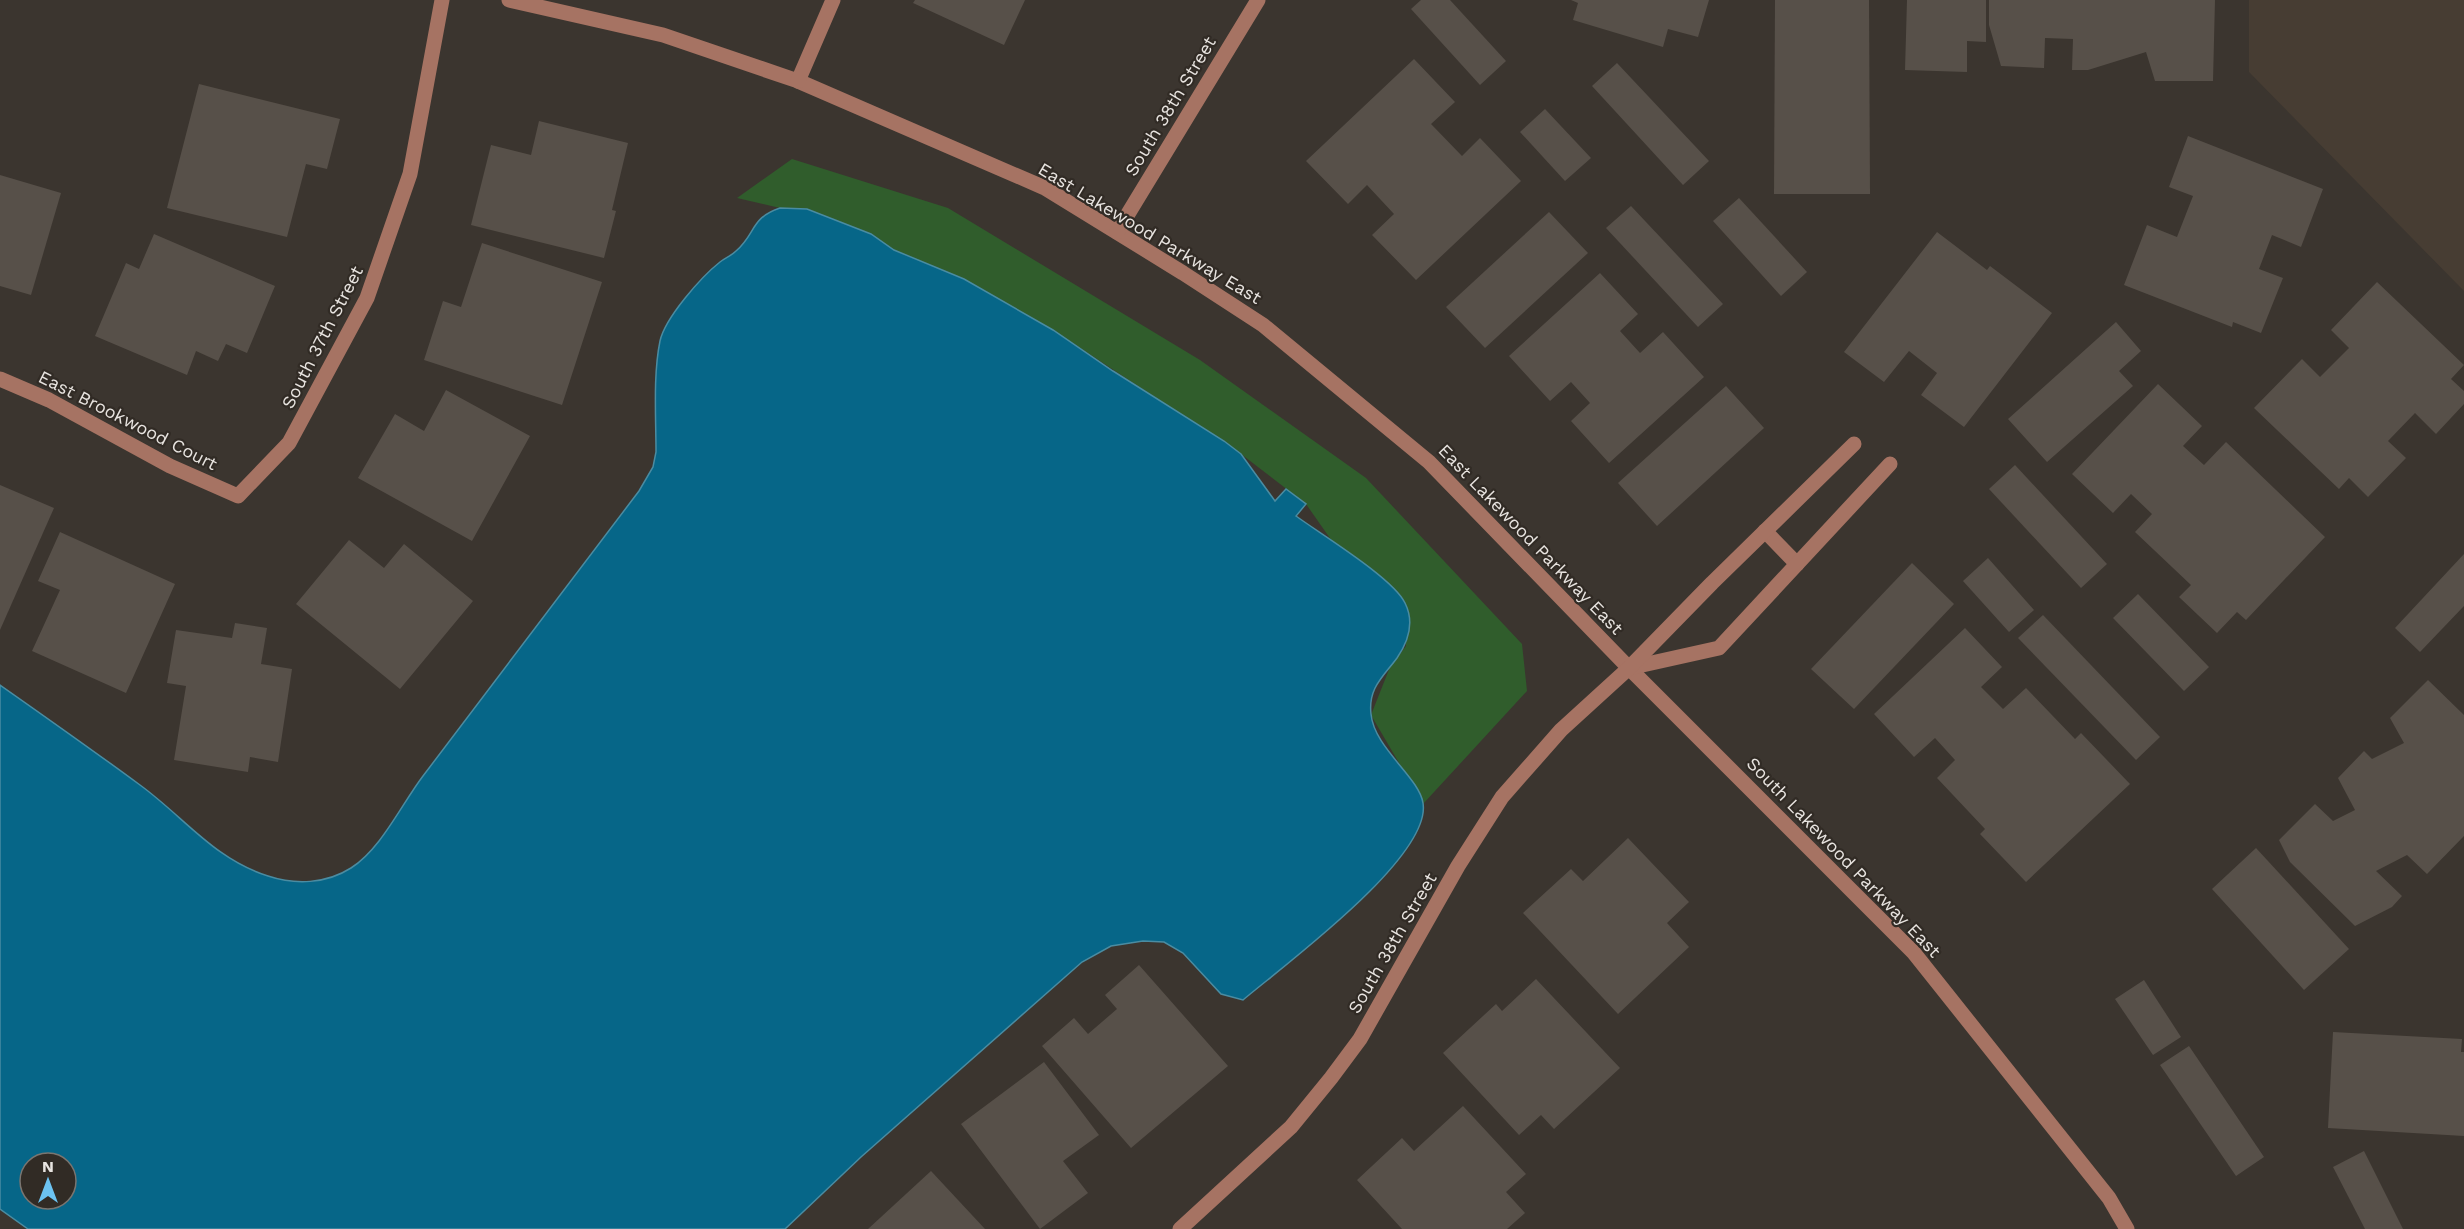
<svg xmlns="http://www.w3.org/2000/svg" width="2464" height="1229" viewBox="0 0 2464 1229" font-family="'Work Sans',sans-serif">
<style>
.built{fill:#473d33}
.green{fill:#305d2c}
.water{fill:#066688;stroke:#4a8ca2;stroke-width:1.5;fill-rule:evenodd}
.building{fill:#575049}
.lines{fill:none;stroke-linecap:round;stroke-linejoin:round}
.minor{stroke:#a67363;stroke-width:15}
.labels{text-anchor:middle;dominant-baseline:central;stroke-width:4.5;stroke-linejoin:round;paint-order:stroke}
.street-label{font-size:18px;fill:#e8e4e0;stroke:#312b25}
</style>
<rect width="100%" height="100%" fill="#3b352f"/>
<path class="built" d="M 2249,0 L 2464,0 L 2464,291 L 2249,72 Z"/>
<path class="green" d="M 792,159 L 948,208 L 1200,360 L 1366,478 L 1522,644 L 1527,691 L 1423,804 L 1371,715 L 1390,667 L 1406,646 L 1406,604 L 1334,544 L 1306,504 L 1241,454 L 1053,330 L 807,209 L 780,208 L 737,198 Z"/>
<path class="water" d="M 780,208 L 807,209 L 871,234 L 894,250 L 964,279 L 1053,330 L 1113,371 L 1224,441 L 1241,454 L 1275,501 L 1286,489 L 1306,504 L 1296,516 C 1322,535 1393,578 1405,603 C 1415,623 1408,642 1397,658 C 1383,677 1368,688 1371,714 C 1374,748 1419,777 1423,803 C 1432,857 1283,966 1243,1000 L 1221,994 L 1183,953 L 1164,942 L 1143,941 L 1111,946 L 1082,962 L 861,1157 L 785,1229 L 28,1229 L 0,1209 L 0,685 C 47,718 94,751 140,785 C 184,817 214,859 268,876 C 295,885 326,884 351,868 C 381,849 401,805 423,776 C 495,681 567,586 639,491 L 653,467 L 656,452 C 656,417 653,375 660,341 C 665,318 701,277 720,262 C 725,258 731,256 736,251 C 756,234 750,218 780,208 ZM 30,1163 L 66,1163 L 66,1199 L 30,1199 Z"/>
<g class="building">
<path d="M 915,0 L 1025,0 L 1004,45 L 913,3 Z"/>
<path d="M 1421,0 L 1450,0 L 1506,61 L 1480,85 L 1411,9 Z"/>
<path d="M 1571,0 L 1709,0 L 1698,37 L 1668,29 L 1663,47 L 1573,20 L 1578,3 Z"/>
<path d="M 1775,0 L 1869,0 L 1870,194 L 1774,194 Z"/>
<path d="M 1907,0 L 1986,0 L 1986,42 L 1967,41 L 1967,72 L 1905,70 Z"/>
<path d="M 1989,0 L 2215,0 L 2213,81 L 2155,81 L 2146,52 L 2088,70 L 2072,70 L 2073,39 L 2045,38 L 2044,68 L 2001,66 L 1989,25 Z"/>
<path d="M 1414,59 L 1455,102 L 1431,124 L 1462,156 L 1480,138 L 1521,181 L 1416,280 L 1372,235 L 1394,214 L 1367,185 L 1348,204 L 1306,161 Z"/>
<path d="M 1617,63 L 1709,161 L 1683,185 L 1592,86 Z"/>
<path d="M 199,84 L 340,119 L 327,169 L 306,164 L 287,237 L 167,208 Z"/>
<path d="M 1545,109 L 1591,158 L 1565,181 L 1520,132 Z"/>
<path d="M 539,121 L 628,143 L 612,210 L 616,211 L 604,258 L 471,225 L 491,145 L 531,155 Z"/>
<path d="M 2188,136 L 2323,189 L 2301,247 L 2272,235 L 2259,269 L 2283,278 L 2261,333 L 2233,322 L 2232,327 L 2124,285 L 2147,225 L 2177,237 L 2193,196 L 2169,187 Z"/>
<path d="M 0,175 L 61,193 L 31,295 L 0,286 Z"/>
<path d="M 1739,198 L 1807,272 L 1781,296 L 1713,221 Z"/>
<path d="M 1631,206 L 1723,304 L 1698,327 L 1606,228 Z"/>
<path d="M 1549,212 L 1588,253 L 1485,348 L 1446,307 Z"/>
<path d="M 1937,232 L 1987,270 L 1990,266 L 2052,313 L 1964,427 L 1921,395 L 1937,373 L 1909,351 L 1884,382 L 1844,352 Z"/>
<path d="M 154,234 L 275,286 L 247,353 L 226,344 L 218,361 L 196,351 L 187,375 L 95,336 L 126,263 L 139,269 Z"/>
<path d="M 482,243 L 602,282 L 562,405 L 424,360 L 443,301 L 461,307 Z"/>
<path d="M 1600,273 L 1638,314 L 1620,331 L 1640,353 L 1663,332 L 1704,377 L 1609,463 L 1571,421 L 1590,403 L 1571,382 L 1550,401 L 1509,356 Z"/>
<path d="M 2377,282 L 2464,365 L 2451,379 L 2464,391 L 2464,404 L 2436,434 L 2415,413 L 2388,441 L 2406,458 L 2368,497 L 2349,478 L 2339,489 L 2254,408 L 2302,359 L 2320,377 L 2349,348 L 2331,330 Z"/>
<path d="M 2116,322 L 2141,351 L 2119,371 L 2133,386 L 2047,462 L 2008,419 Z"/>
<path d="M 2158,384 L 2202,426 L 2183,446 L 2204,465 L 2226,442 L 2325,537 L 2246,620 L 2237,612 L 2217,633 L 2179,597 L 2191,585 L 2135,532 L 2152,514 L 2131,494 L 2113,513 L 2072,474 Z"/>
<path d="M 1726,386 L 1764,428 L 1657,526 L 1618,483 Z"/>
<path d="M 446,390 L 530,436 L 472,541 L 358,478 L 395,414 L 424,431 Z"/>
<path d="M 2015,465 L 2107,564 L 2081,588 L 1989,489 Z"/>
<path d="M 0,485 L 54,508 L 0,630 Z"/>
<path d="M 60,532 L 175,584 L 126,693 L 32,651 L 60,590 L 38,581 Z"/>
<path d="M 349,540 L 384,568 L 404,544 L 473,601 L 400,689 L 296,604 Z"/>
<path d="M 2464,554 L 2464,606 L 2420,652 L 2395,628 Z"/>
<path d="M 1988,558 L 2034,610 L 2009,632 L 1963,581 Z"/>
<path d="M 1912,563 L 1954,604 L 1854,709 L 1811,669 Z"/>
<path d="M 2138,594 L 2209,667 L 2184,691 L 2113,618 Z"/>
<path d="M 2043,615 L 2160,737 L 2136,760 L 2018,638 Z"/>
<path d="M 235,623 L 267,628 L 261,664 L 292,669 L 278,762 L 250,757 L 248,772 L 174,760 L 186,686 L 167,683 L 176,630 L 232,638 Z"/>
<path d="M 1965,628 L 2002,667 L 1981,687 L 2003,709 L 2026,688 L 2075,739 L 2081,733 L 2130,784 L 2026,882 L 1980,834 L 1985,829 L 1937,778 L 1955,760 L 1935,738 L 1914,757 L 1874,714 Z"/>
<path d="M 2428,680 L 2464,715 L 2464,836 L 2427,874 L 2407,855 L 2376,871 L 2402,896 L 2392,907 L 2355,926 L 2290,862 L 2279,840 L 2315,804 L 2333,821 L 2355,810 L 2338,778 L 2364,751 L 2372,759 L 2404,743 L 2390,718 Z"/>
<path d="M 1628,838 L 1689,902 L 1667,923 L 1689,947 L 1618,1014 L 1523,913 L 1571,869 L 1583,881 Z"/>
<path d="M 2256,848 L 2349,949 L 2304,990 L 2212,889 Z"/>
<path d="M 1139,965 L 1228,1066 L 1131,1148 L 1042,1046 L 1074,1018 L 1088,1034 L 1117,1009 L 1105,995 Z"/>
<path d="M 1536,979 L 1620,1068 L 1554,1129 L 1541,1115 L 1519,1135 L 1443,1053 L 1496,1004 L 1502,1011 Z"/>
<path d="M 2144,980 L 2181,1037 L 2153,1055 L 2115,999 Z"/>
<path d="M 2333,1032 L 2462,1039 L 2461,1052 L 2464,1052 L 2464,1136 L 2328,1128 Z"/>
<path d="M 2189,1046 L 2264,1157 L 2236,1176 L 2160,1065 Z"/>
<path d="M 1044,1062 L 1099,1135 L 1063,1161 L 1088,1193 L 1040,1229 L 961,1124 Z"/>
<path d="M 1463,1106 L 1526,1174 L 1506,1192 L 1525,1213 L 1507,1229 L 1402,1229 L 1357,1180 L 1402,1138 L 1414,1151 Z"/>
<path d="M 2364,1151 L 2403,1229 L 2365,1229 L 2333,1167 Z"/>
<path d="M 931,1171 L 985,1229 L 868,1229 Z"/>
</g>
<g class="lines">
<g class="minor">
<path d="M 509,0 L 663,35 L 798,81 L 1045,188 L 1183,273 L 1263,325 L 1429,462 L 1629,668 L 1914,953 L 2109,1198 L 2127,1229"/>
<path d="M 798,81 L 833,0"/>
<path d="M 1117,232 L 1258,0"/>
<path d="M 0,379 L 49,400 L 170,466 L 238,496 L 289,443 L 367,298 L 410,174 L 442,0"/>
<path d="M 1765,531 L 1797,564"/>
<path d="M 1629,668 L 1719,648 L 1890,464"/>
<path d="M 1180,1229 L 1291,1127 L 1331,1078 L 1360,1039 L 1458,866 L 1502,797 L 1561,730 L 1629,668 L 1712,583 L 1854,444"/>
</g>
</g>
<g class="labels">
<g class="street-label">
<text transform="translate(1170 106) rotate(-59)">South 38th Street</text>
<text transform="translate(1150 233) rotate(31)">East Lakewood Parkway East</text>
<text transform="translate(322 337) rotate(-63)">South 37th Street</text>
<text transform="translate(128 420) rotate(27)">East Brookwood Court</text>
<text transform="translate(1531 539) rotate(46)">East Lakewood Parkway East</text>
<text transform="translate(1844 857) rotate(46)">South Lakewood Parkway East</text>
<text transform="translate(1392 943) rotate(-60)">South 38th Street</text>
</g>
</g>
<g transform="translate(48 1181)"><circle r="28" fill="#312b25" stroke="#7a7570" stroke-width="1.5"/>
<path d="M0-4.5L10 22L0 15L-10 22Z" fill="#6cc3f2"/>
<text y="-9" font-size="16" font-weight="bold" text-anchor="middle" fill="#e8e4e0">N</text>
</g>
</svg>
